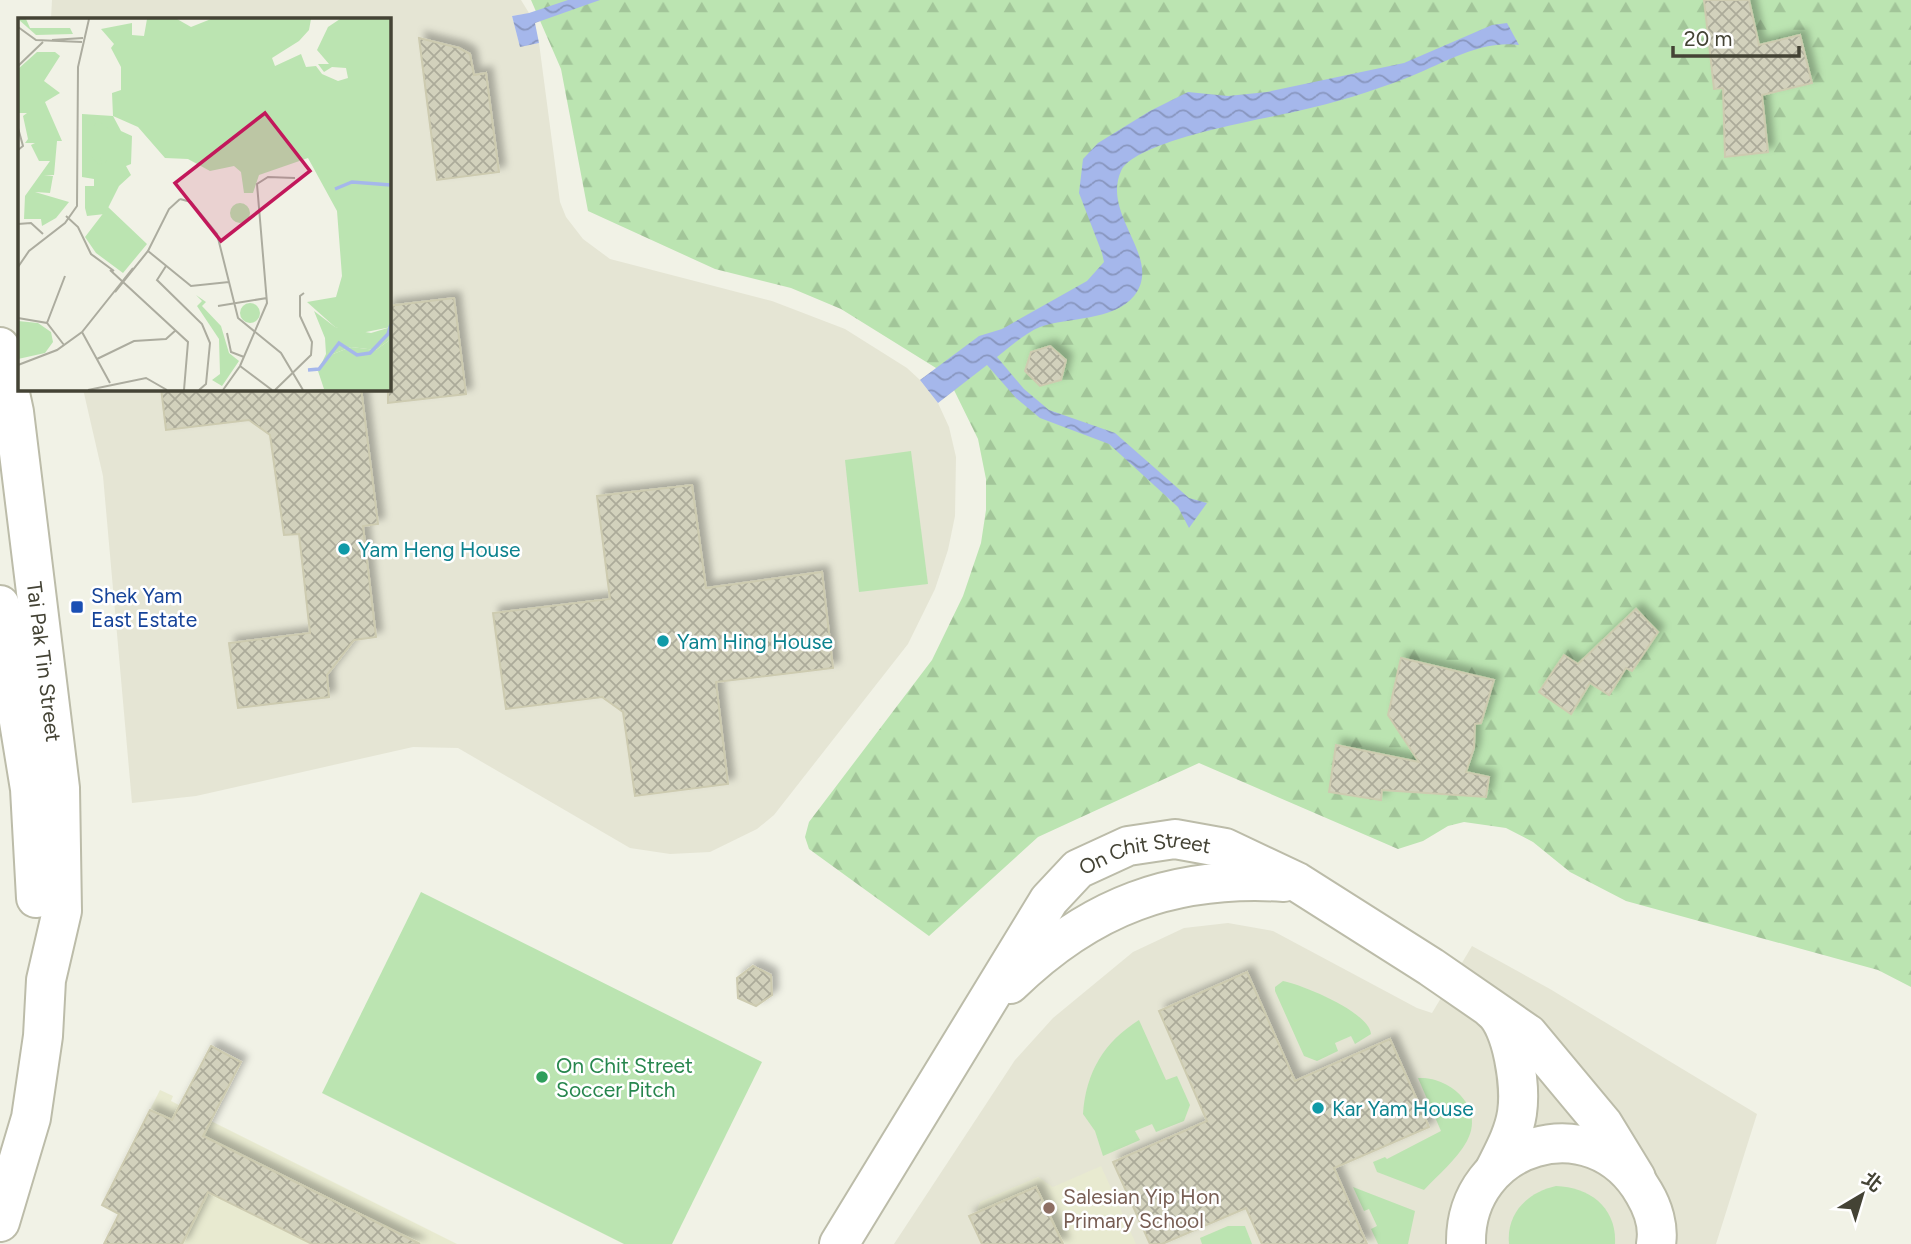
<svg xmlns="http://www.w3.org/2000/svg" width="1911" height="1244" viewBox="0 0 1911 1244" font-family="Figtree,'Noto Sans TC',sans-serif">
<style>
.residential{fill:#e5e5d4}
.education{fill:#e8ead0}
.grass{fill:#bbe4b1}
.forest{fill:url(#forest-firs)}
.water{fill:url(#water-waves)}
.building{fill:url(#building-cross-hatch);stroke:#cdcbb0;stroke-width:2;filter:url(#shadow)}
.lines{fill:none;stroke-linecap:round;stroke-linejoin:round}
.minor-casing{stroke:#bcbca9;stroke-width:42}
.tertiary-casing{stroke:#bcbca9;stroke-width:42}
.minor{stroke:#fff;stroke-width:38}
.tertiary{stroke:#fff;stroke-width:38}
.culture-dot{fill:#0f9aa8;stroke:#fff;stroke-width:2.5}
.transit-dot{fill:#1a4fb4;stroke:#fff;stroke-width:2.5}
.leisure-dot{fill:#2e9e5b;stroke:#fff;stroke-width:2.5}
.education-dot{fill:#8d6e63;stroke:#fff;stroke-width:2.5}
.labels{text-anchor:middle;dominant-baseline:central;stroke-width:5;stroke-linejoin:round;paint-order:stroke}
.culture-label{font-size:21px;fill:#0d838f;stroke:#fff;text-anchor:start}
.transit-label{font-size:21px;fill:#164399;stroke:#fff;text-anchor:start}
.street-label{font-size:21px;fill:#444335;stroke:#fff}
.leisure-label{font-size:21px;fill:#27864d;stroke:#fff;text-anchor:start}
.education-label{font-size:21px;fill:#785e54;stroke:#fff;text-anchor:start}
.inset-river{fill:none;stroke:#a5b7eb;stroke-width:3.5}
.inset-road{fill:none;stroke:#acac9f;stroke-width:2}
.view{fill:#c2185b;fill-opacity:0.15;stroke:#c2185b;stroke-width:3.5}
.inset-edge{fill:none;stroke:#444335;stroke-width:3.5}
</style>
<defs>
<pattern id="forest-firs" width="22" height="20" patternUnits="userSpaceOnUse" patternTransform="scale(1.75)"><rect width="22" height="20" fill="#bbe4b1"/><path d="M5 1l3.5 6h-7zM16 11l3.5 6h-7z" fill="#a2c599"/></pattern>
<pattern id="water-waves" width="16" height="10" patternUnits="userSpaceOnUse" patternTransform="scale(1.75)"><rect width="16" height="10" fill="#a5b7eb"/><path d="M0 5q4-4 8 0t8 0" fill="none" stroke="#8896bf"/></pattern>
<pattern id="building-cross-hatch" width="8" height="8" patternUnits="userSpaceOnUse" patternTransform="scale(1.75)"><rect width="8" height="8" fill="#d2d1bc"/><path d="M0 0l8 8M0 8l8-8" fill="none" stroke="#acab9a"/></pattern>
<filter id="shadow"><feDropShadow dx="6" dy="-6" stdDeviation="3.5" flood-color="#0004"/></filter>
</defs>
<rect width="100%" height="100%" fill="#f1f2e6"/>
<g class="residential">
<path d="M 52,0 L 521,0 L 529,13 L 512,16 L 520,46 L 539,43 L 560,202 L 566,217 L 583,239 L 610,259 L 772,301 L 845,329 L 907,368 L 920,380 L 938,403 L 949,427 L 956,457 L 955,516 L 948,550 L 935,589 L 908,644 L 774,815 L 757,829 L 710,852 L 670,854 L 630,848 L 458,748 L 413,747 L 196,796 L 132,803 L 103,476 L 83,389 L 388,388 L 388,19 L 51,19 Z"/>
<path d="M 1228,923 L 1273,931 L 1417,1008 L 1432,1013 L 1472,946 L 1550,989 L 1757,1114 L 1716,1244 L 894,1244 L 1015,1060 L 1053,1018 L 1133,952 L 1184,928 Z"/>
</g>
<g class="education">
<path d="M 160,1090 L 173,1096 L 171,1101 L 457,1244 L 104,1244 L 119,1214 L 102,1205 Z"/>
<path d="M 1101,1166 L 1136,1244 L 982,1244 L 969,1216 L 976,1213 L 980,1202 L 1038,1177 L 1053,1187 Z"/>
</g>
<g class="grass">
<path d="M 911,451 L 928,584 L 859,592 L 845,460 Z"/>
<path d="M 421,892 L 762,1062 L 672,1244 L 624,1244 L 322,1093 Z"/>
<path d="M 1283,981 C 1303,985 1369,1012 1371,1034 L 1355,1044 L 1351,1036 L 1335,1043 L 1338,1051 L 1317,1061 L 1304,1056 L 1275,991 L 1275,987 Z"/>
<path d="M 1139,1020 L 1166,1080 L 1177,1076 L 1190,1105 L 1184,1121 L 1156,1132 L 1152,1124 L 1135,1131 L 1140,1140 L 1103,1156 L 1095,1131 L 1083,1114 C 1086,1072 1104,1042 1139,1020 Z"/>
<path d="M 1418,1078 C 1449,1076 1486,1107 1467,1141 C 1457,1159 1438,1175 1424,1190 L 1377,1172 L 1373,1162 L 1385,1157 L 1387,1159 L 1441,1131 Z"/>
<path d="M 1556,1186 C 1590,1187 1617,1208 1615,1244 L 1509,1244 C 1506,1213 1528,1192 1556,1186 Z"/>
<path d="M 1353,1187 L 1415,1211 L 1408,1244 L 1378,1244 L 1371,1229 L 1377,1226 L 1369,1209 L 1364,1211 Z"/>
<path d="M 1228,1226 L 1245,1226 L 1252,1244 L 1202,1244 L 1200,1238 Z"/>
</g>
<path class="forest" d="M 531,0 L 1911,0 L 1911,987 L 1878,970 L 1626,901 L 1570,872 L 1533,842 L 1506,828 L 1464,822 L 1448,826 L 1423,841 L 1398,849 L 1199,763 L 1038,837 L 929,936 L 809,849 L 805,837 L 809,822 L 932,660 L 963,596 L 981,543 L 986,510 L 986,479 L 978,439 L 954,390 L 936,368 L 841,309 L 791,288 L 715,269 L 588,211 L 561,69 Z"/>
<g class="water">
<path d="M 568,0 L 600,0 L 535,23 L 539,43 L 520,47 L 512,16 L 529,13 Z"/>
<path d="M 1507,23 L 1519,45 C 1478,40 1442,65 1404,79 C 1370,92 1334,103 1298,111 C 1264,119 1135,140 1121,171 C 1101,216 1164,258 1134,296 C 1114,321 1068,317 1040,327 C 1025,333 1010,347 997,357 L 1024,389 L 1049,410 L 1115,433 L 1189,498 L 1207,503 L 1189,528 L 1178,507 L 1109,444 L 1040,418 L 1016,398 L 987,365 L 938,403 L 920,380 L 979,336 L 1002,329 L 1087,281 L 1104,262 L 1102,253 L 1079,193 L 1083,159 L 1098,143 L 1150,111 L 1188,92 L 1228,96 L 1267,92 L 1404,63 L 1492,25 Z"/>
</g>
<g class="building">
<path d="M 1704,0 L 1749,0 L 1759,45 L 1800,35 L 1812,83 L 1762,95 L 1768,152 L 1725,157 L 1723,88 L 1714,89 Z"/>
<path d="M 419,38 L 459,48 L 470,54 L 474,75 L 486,73 L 499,172 L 437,180 Z"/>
<path d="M 454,298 L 466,394 L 388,403 L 388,306 Z"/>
<path d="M 1050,346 L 1066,360 L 1061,380 L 1040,386 L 1025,371 L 1031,352 Z"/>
<path d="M 161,388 L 361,388 L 378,524 L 363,526 L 376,637 L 354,640 L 327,675 L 329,697 L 238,708 L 229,643 L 310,633 L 299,534 L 284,535 L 270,435 L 249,420 L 166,430 Z"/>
<path d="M 692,485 L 706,588 L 822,572 L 833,668 L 716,682 L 728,784 L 635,796 L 623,712 L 602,697 L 506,709 L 493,613 L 610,599 L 597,496 Z"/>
<path d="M 1636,609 L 1658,632 L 1632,671 L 1626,668 L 1609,695 L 1590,683 L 1571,714 L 1539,692 L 1564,655 L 1578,664 Z"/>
<path d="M 1401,658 L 1494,680 L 1481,723 L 1475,724 L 1474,748 L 1466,772 L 1489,777 L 1486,797 L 1382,790 L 1381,800 L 1329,792 L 1336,745 L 1419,762 L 1388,715 Z"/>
<path d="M 753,966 L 771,975 L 772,995 L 756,1006 L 738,998 L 737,978 Z"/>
<path d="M 1247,972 L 1295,1081 L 1390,1039 L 1429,1127 L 1334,1168 L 1367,1244 L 1262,1244 L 1246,1208 L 1162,1244 L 1150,1244 L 1113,1162 L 1207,1121 L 1159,1011 Z"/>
<path d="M 211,1046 L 241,1062 L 203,1136 L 420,1244 L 312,1244 L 208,1192 L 182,1244 L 104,1244 L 119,1214 L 102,1205 L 150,1110 L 172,1120 Z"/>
<path d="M 1036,1187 L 1063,1244 L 982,1244 L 969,1216 Z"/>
</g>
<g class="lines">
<g class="minor-casing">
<g id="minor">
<path d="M 1010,984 C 1090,906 1173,875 1284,882"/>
<path d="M 1492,1010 C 1513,1026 1521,1087 1517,1113 C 1514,1133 1504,1151 1495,1169"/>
<path id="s1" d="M 839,1244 L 1049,900 L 1078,869 L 1128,846 L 1175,839 L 1225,848 L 1297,882 L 1431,967 L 1528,1034 L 1603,1124 L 1636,1178"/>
<path d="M 1466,1244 C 1464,1143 1593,1104 1644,1193 C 1653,1208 1659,1227 1656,1244"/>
</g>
</g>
<g class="tertiary-casing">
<g id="tertiary">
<path id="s2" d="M 0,347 L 14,412 L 60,788 L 62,911 L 46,980 L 43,1036 L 31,1118 L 0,1222"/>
<path d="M 0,605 L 30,789 L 36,898"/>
</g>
</g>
<use href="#minor" class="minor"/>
<use href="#tertiary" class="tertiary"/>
</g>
<g class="culture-dot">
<circle cx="344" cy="549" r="7"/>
<circle cx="663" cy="641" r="7"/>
<circle cx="1318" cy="1108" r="7"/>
</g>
<rect class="transit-dot" x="70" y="600" width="14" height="14" rx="3.5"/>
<circle class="leisure-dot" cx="542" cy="1077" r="7"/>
<circle class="education-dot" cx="1049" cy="1208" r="7"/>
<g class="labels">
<g class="culture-label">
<text x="358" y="549">Yam Heng House</text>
<text x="677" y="641">Yam Hing House</text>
<text x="1332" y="1108">Kar Yam House</text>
</g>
<g class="transit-label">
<text x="91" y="595">Shek Yam<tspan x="91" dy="24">East Estate</tspan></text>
</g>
<g class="street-label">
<text stroke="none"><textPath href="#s2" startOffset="318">Tai Pak Tin Street</textPath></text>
<text stroke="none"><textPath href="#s1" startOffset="516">On Chit Street</textPath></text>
</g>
<g class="leisure-label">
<text x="556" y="1065">On Chit Street<tspan x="556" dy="24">Soccer Pitch</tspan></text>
</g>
<g class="education-label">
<text x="1063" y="1196">Salesian Yip Hon<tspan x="1063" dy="24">Primary School</tspan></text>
</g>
</g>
<g transform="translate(18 18)">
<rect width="373" height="373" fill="#f1f2e6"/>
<path d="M 64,96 L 95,98 L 103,113 L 114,118 L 113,146 L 108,148 L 113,157 L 101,168 L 87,196 L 69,198 L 67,190 L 67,168 L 76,168 L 76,161 L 64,159 ZM212 195a10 10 0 1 1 20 0a10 10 0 1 1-20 0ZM 178,277 L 188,284 L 184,288 L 203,308 L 211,335 L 221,343 L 204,368 L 194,362 L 202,356 L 201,321 L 179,288 L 184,283 ZM 296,293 L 317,309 L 353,315 L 373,309 L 373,321 L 358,332 L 333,329 L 315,336 L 300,353 L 308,336 L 307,320 Z" fill="#bbe4b1"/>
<path d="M 0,1 L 8,1 L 12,10 L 52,10 L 55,16 L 18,17 ZM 129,1 L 159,1 L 173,9 L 193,1 L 293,1 L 291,12 L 281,23 L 254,40 L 257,48 L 283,36 L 288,49 L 298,48 L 304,56 L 320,63 L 330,60 L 328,50 L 314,49 L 306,54 L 300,46 L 311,46 L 299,32 L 310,9 L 322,1 L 373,1 L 373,309 L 338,316 L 317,309 L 289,284 L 318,279 L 324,258 L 319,193 L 290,140 L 241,157 L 235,175 L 226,175 L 223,154 L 216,148 L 192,153 L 170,141 L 147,140 L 120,109 L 95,98 L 94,75 L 103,72 L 103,49 L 93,30 L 96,26 L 83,11 L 114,5 L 114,17 L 126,18 ZM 19,34 L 37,34 L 42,38 L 26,63 L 42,75 L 27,84 L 44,123 L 39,123 L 36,157 L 26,157 L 35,158 L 32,175 L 17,174 L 51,184 L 38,200 L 24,208 L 23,201 L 6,201 L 7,178 L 32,143 L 21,143 L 13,127 L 17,125 L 7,125 L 10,121 L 5,98 L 9,95 L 0,95 L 0,51 ZM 0,303 L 20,305 L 33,314 L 35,324 L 27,335 L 0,341 ZM 373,321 L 373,372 L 290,372 L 306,371 L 300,353 L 315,336 L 333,329 L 358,332 Z" fill="#bbe4b1"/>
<path d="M 81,103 L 92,112 L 92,140 L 84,147 L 83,139 L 81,147 L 73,138 L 73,110 ZM 90,189 L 129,226 L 105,255 L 78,235 L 67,219 ZM222 295a10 10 0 1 1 20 0a10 10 0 1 1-20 0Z" fill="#bbe4b1"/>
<path class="inset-river" d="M 317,171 L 334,164 L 373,167M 290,352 L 301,351 L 321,325 L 339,337 L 352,335 L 370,316 L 373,306"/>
<path class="inset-road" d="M 0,9 L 18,22 L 64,24M 34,22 L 65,20M 0,48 L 25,24M 0,110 L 5,128 L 0,132M 162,181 L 173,184 L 199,216 L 220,300 L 263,335 L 285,372M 48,198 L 60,209 L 73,236 L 96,253M 0,206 L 13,205 L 25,216M 130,233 L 173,268 L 211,264M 148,248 L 139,262 L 184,306 L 192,325 L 188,366 L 181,372M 0,249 L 11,233 L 47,205 L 59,188 L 60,49 L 71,1M 92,252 L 170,324 L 166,372M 97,274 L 130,233 L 151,191 L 162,181M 200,288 L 249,280M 0,300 L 29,305 L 46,327M 29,305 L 47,258M 64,314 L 92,365M 209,315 L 213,334 L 226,339M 79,341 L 116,323 L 148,321 L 158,312M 0,347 L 39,332 L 64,314 L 115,250M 222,348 L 254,372M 70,372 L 128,360 L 149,372M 205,372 L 222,348 L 249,285 L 239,166 L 250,159 L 277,160M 257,372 L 293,337 L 294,324 L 282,298 L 282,278 L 286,275"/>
<path class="view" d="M 247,95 L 292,153 L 203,223 L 157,165 Z"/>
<rect width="373" height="373" class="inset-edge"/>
</g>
<g transform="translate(1862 1195) rotate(38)" stroke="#ffffff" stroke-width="5" paint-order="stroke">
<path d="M0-5L12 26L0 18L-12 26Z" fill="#444335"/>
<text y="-10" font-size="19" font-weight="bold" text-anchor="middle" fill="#444335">北</text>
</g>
<path d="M1673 46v10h126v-10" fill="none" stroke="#444335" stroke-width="3.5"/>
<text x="1684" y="46" font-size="21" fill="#444335" stroke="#ffffff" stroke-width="5" paint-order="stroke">20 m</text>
</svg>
